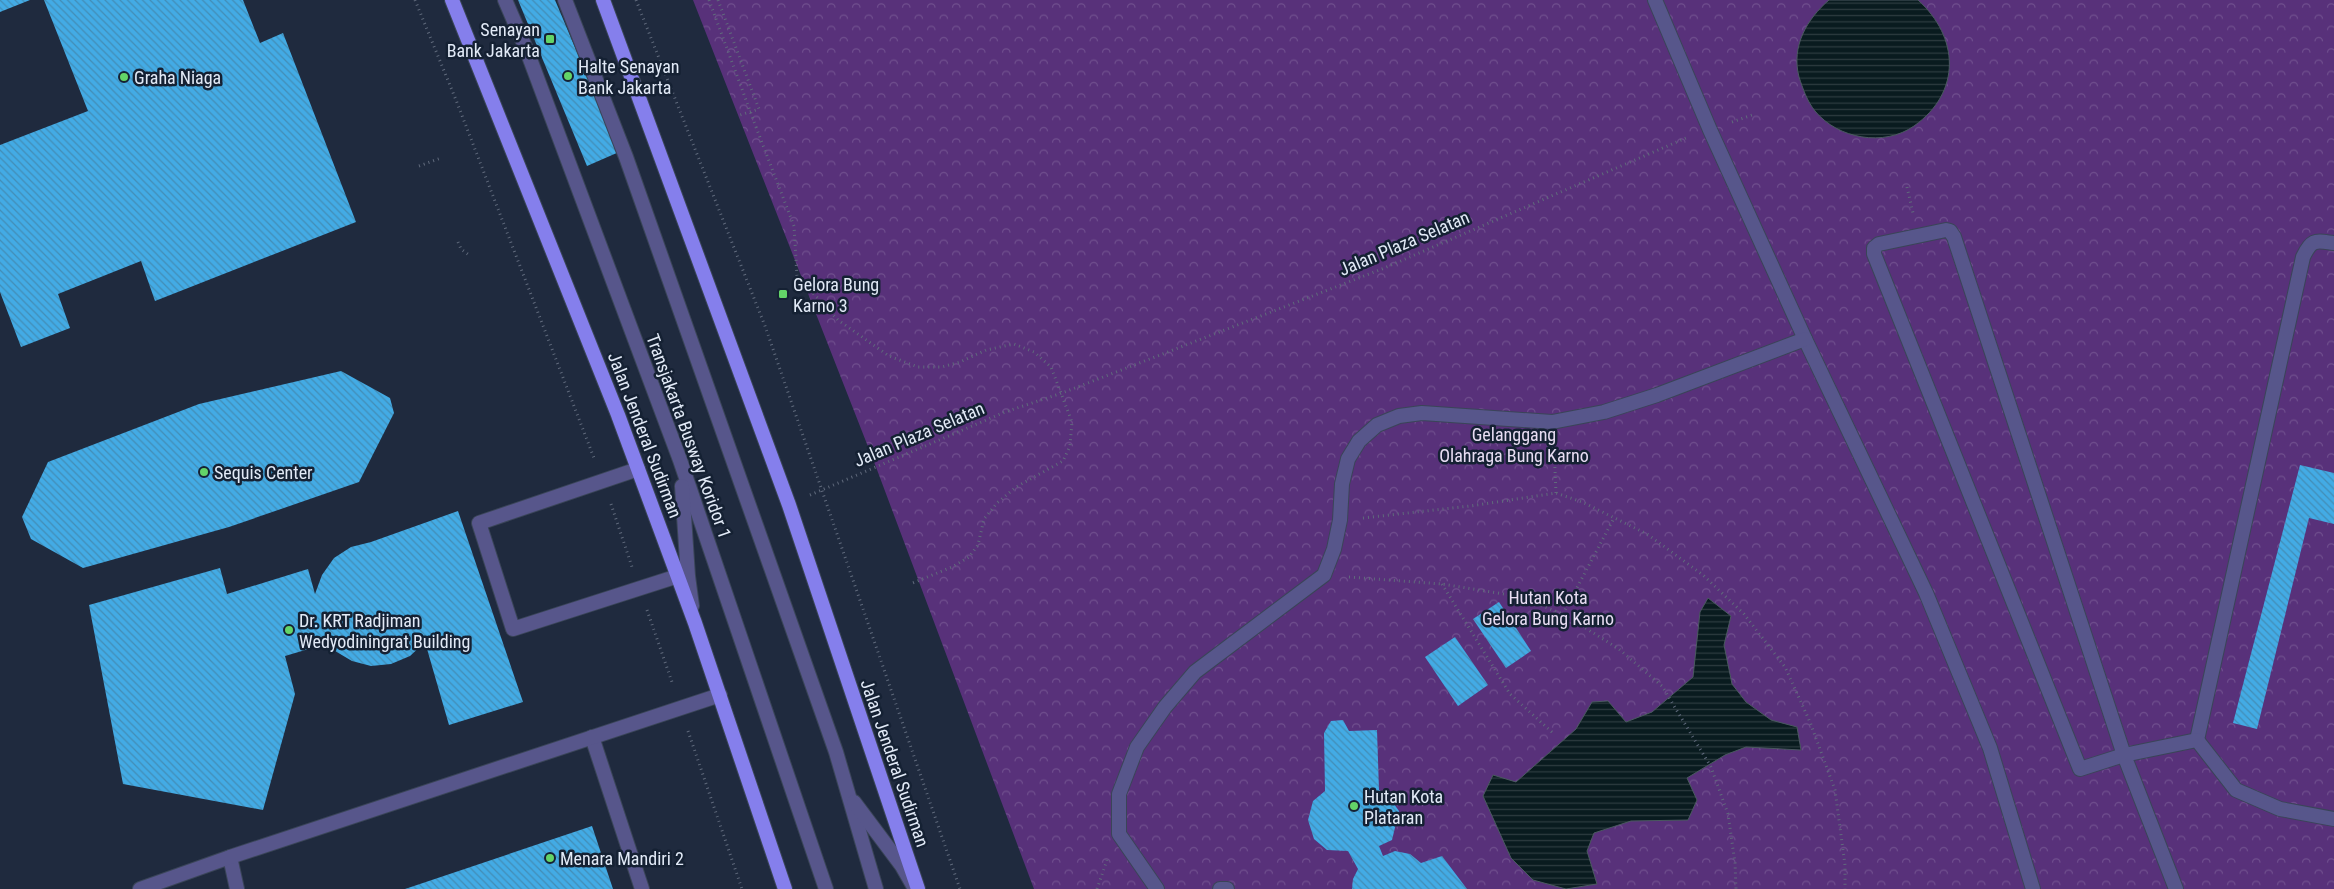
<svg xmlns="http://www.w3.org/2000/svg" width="2334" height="889" viewBox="0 0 2334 889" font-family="'Roboto Condensed',sans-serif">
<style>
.park{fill:url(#park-crowns)}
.water{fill:url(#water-rules);stroke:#4a5960}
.building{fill:url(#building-back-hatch)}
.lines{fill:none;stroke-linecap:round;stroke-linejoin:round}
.service-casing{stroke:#3a4558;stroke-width:16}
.primary-casing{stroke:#3a4558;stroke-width:16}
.path{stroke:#606a7c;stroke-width:3;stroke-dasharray:1 4;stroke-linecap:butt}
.service{stroke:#57568b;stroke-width:14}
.primary{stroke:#857fec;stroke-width:14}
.path-bridge{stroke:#606a7c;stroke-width:3;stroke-dasharray:1 4;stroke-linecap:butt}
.poi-dot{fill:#63d468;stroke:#152133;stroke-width:2}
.labels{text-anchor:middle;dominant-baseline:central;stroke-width:5;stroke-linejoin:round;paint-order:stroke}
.poi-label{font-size:18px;fill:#e2eaf7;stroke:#152133;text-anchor:start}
.street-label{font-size:18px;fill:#e2eaf7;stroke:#152133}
.park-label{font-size:18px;fill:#e8ddf3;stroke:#152133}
</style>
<defs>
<pattern id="park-crowns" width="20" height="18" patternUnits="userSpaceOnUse" patternTransform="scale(1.25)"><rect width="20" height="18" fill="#58317a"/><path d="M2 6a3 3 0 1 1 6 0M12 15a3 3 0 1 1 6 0" fill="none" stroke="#704f8e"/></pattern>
<pattern id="water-rules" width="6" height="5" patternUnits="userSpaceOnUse" patternTransform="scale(1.25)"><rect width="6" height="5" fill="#091b1f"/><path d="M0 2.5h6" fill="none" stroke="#2d3c40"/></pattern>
<pattern id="building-back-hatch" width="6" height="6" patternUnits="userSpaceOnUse" patternTransform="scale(1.25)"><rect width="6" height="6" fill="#43abe5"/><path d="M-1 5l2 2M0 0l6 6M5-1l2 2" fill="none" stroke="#438db6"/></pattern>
</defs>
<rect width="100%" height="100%" fill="#1f2a3e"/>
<path class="park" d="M 693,0 L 2334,0 L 2334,889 L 1034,889 L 876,467 Z"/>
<g class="water">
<path d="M 1829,0 L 1918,0 C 1959,37 1962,92 1914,126 C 1884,147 1838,139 1815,111 C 1807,101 1803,89 1799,77 C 1791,46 1807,19 1829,0 Z"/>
<path d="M 1708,598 L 1731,616 L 1724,645 L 1732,684 L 1746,702 L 1771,720 L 1797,727 L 1801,750 L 1746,747 L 1725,755 L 1687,778 L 1697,800 L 1688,820 L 1631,821 L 1594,833 L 1587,851 L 1597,884 L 1566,889 L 1533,880 L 1511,858 L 1483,796 L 1493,775 L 1516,782 L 1576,729 L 1592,702 L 1608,701 L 1626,722 L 1652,712 L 1693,677 L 1700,612 Z"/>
</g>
<g class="building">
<path d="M 0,0 L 30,0 L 0,12 Z"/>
<path d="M 44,0 L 243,0 L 260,43 L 283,33 L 356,222 L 155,301 L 141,261 L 58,294 L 70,328 L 21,347 L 0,292 L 0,145 L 88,111 Z"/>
<path d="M 518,0 L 555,0 L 619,152 L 587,166 Z"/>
<path d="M 341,371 L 390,398 L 394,413 L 359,482 L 229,527 L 83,568 L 31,539 L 22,517 L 48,462 L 199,404 Z"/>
<path d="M 2300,465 L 2334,473 L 2334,524 L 2309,518 L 2257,729 L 2233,723 Z"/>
<path d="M 458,511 L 523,702 L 449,725 L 425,642 L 410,656 L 391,664 L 371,666 L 352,661 L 335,651 L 329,643 L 285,656 L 295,694 L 263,810 L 123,784 L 89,605 L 220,568 L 227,594 L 308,569 L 315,594 L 322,575 L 334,558 L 351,547 L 371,542 Z"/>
<path d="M 1499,602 L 1531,651 L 1506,668 L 1473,619 Z"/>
<path d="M 1455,637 L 1488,685 L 1458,706 L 1425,657 Z"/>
<path d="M 1343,720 L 1349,731 L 1377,730 L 1379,790 L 1389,797 L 1399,811 L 1392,840 L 1379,846 L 1383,856 L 1395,851 L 1410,854 L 1421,863 L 1442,856 L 1467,889 L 1352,889 L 1353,879 L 1358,869 L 1348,851 L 1327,850 L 1314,839 L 1308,820 L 1313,801 L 1325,791 L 1324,733 L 1331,721 Z"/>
<path d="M 592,826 L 613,889 L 405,889 Z"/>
</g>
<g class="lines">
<g class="service-casing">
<g id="service">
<path d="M 505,0 L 527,51 L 680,460 L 826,889"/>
<path d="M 565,0 L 626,157 L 836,752 L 876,889"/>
<path d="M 1655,0 L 1710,130 L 1805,339 L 1926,593 L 1990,748 L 2033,889"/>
<path d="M 638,469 L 479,523 L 513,629 L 678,576"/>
<path d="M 682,486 L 688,576 L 692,606"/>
<path d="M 592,737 L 642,889"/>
<path d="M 2197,740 L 2303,257 C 2312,238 2316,241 2334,243"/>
<path d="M 854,802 L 902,866 L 914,887"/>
<path d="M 230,857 L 237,889"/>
<path d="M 140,889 L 230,857 L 720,695"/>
<path d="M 1157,889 L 1119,834 L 1119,794 L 1137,747 L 1165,707 L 1195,672 L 1324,575 L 1334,549 L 1340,520 L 1342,484 L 1348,459 L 1359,441 L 1377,425 L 1399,416 L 1422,413 L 1552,422 L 1604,412 L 1657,395 L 1805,339"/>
<path d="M 1220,889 L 1227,889"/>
<path d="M 2176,889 L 2124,755 L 1954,237 L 1950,231 L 1946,230 L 1879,244 L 1874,248 L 1874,254 L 2080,769 L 2124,755 L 2197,740 L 2236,790 L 2280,809 L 2334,819"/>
</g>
</g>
<g class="primary-casing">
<g id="primary">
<path d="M 452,0 L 618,415 L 695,623 L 785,889"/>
<path d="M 603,0 L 789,505 L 918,889"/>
</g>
</g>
<g class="path">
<path d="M 415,0 L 456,100 L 594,458"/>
<path d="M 636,0 L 765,326 L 960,889"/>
<path d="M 718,0 L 759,109 L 737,116"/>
<path d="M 1732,122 L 1755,114"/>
<path d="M 756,127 L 794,226 L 797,276 L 838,320 L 889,356 L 918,367 L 942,367 L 960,362 L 986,350 L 1014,344 L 1034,352 L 1051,367 L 1072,422 L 1070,446 L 1063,461 L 1016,487 L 997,503 L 984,519 L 978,545 L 969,557 L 952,567 L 910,584"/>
<path d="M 419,166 L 441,158"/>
<path d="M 1907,187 L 1913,213"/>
<path d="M 458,242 L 461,249 L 469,255"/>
<path d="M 1554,447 L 1556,493"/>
<path d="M 810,495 L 1005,412 L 1062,393 L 1382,269 L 1686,138"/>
<path d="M 611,504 L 632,567"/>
<path d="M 1363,518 L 1470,506 L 1556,493 L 1582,502 L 1647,534 L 1703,575 L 1744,614 L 1785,667 L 1810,722 L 1835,790 L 1845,865 L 1845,889"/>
<path d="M 1349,577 L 1442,584 L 1516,596 L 1563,614 L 1619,649 L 1662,686 L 1711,767 L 1728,814 L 1735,863 L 1736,889"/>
<path d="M 1442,584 L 1510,694 L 1554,734"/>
<path d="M 647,610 L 673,685"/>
<path d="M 1563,614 L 1614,518"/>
<path d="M 688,731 L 742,889"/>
<path d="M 1097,889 L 1107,860"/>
</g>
<use href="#service" class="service"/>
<use href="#primary" class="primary"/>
<path class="path-bridge" d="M 709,0 L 756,127"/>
</g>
<g class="poi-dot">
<rect x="545" y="34" width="10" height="10" rx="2.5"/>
<circle cx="568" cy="76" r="5"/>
<circle cx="124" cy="77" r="5"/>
<rect x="778" y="289" width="10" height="10" rx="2.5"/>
<circle cx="204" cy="472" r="5"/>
<circle cx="289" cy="630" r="5"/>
<circle cx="1354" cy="806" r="5"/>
<circle cx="550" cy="858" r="5"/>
</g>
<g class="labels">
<g class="poi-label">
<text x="540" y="29" text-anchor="end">Senayan<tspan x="540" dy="21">Bank Jakarta</tspan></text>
<text x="578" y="66">Halte Senayan<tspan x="578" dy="21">Bank Jakarta</tspan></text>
<text x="134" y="77">Graha Niaga</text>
<text x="793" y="284">Gelora Bung<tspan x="793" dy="21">Karno 3</tspan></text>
<text x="214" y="472">Sequis Center</text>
<text x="299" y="620">Dr. KRT Radjiman<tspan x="299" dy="21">Wedyodiningrat Building</tspan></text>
<text x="1364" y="796">Hutan Kota<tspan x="1364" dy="21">Plataran</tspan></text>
<text x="560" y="858">Menara Mandiri 2</text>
</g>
<g class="street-label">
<text transform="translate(1404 243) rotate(-23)">Jalan Plaza Selatan</text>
<text transform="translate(919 434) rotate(-23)">Jalan Plaza Selatan</text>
<text transform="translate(645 435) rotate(69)">Jalan Jenderal Sudirman</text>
<text transform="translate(689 436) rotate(70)">Transjakarta Busway Koridor 1</text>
<text transform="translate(895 763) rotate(71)">Jalan Jenderal Sudirman</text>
</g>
<g class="park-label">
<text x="1514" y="434">Gelanggang<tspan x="1514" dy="21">Olahraga Bung Karno</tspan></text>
<text x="1548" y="597">Hutan Kota<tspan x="1548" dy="21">Gelora Bung Karno</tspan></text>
</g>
</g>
</svg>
